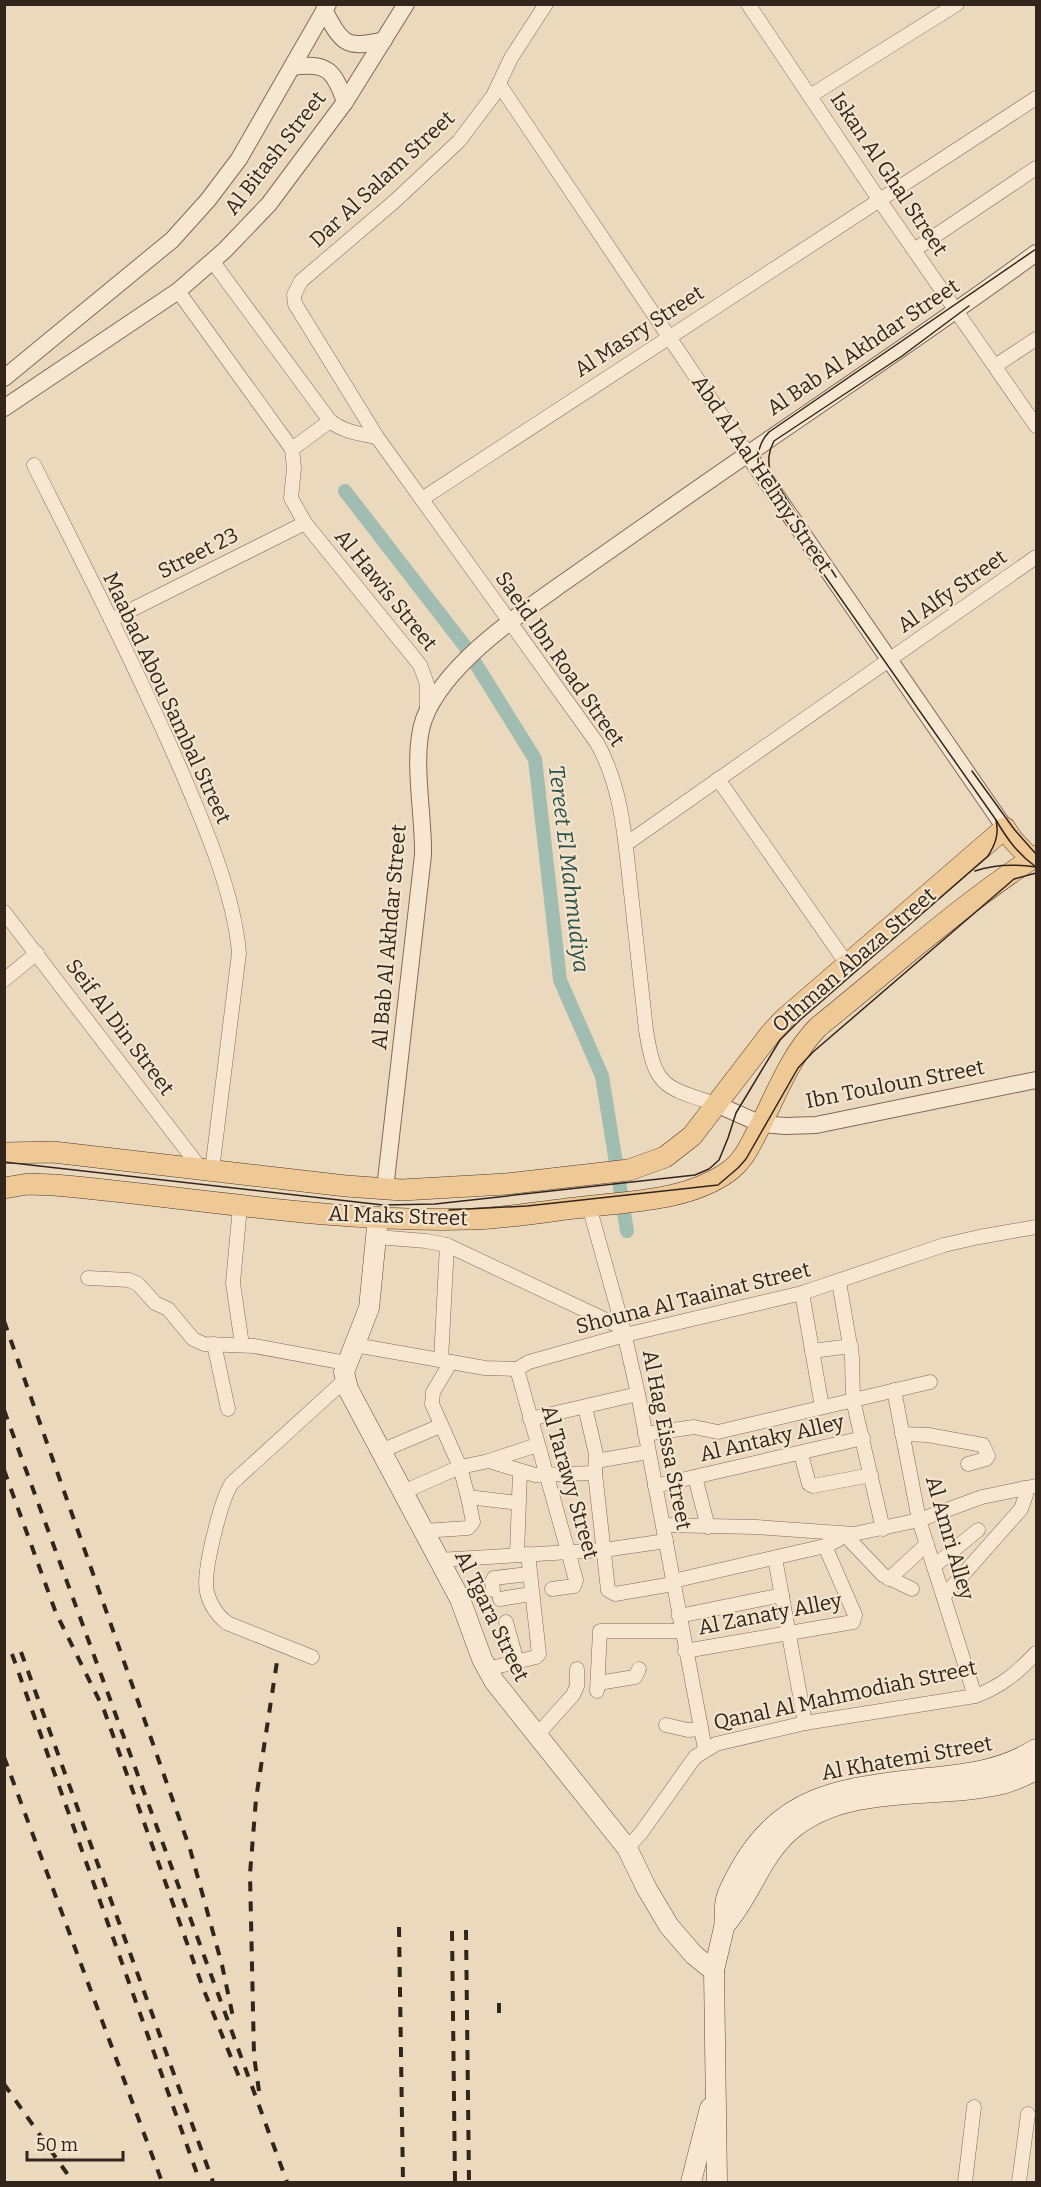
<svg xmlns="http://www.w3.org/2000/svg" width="1041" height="2187" viewBox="0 0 1041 2187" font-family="Bitter,serif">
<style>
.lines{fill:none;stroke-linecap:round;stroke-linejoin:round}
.canal{stroke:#a1bdb2;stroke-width:14}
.minor-casing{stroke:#836a58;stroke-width:15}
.tertiary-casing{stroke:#836a58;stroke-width:18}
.secondary-casing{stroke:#644b3b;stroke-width:21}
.primary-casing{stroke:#50392c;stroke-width:22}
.minor{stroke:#f7e7d1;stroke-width:14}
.tertiary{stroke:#f7e7d1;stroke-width:16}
.secondary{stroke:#f7e7d1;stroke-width:20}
.primary{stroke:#eec996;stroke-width:21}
.tram{stroke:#33241c;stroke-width:1.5}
.rail{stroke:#33241c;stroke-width:4;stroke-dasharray:10 10;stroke-linecap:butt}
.labels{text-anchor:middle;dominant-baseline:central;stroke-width:4.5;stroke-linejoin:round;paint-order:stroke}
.street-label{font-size:21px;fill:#33241c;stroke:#f3e4cd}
.water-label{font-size:22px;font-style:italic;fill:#2b524b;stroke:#f3e4cd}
</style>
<rect width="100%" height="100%" fill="#ebd9be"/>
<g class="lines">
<path class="canal" d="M 345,491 L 464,645 L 535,759 L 560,980 L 602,1076 L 627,1231"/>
<g class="minor-casing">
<g id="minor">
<path d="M 546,4 L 511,58 L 493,96 L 459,141 L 395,201 L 301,281 L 294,295 L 295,304 L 377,437 L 597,743 C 623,790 625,841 631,893 C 636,939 641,984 646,1030 C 655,1087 663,1087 716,1104"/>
<path d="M 748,4 L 880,201 L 1036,426"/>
<path d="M 499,84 L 747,453"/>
<path d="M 810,96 L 957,4"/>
<path d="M 914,250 L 1036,168"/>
<path d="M 213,262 L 330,421 C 344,432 360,434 377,437"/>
<path d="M 178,291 L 292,449 L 294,468 L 291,498 L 305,523 L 420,665 L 427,684 L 427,710"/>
<path d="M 995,366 L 1036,339"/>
<path d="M 292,449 L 330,421"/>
<path d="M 34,465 C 84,565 135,665 180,768 C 204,824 234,893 239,953 L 212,1170"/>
<path d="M 422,499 C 626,364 832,232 1036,98"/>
<path d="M 111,620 L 305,523"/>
<path d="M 718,779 L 847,964"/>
<path d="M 626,844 L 1036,557"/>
<path d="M 4,912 L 201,1169"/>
<path d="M 4,980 L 37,953"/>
<path d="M 240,1206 L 233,1283 L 242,1345"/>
<path d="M 589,1206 L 623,1328"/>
<path d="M 377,1237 L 426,1241 L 447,1245 L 623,1328 L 638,1394 L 705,1749"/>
<path d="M 88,1278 L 129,1280 L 138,1284 L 155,1303 L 168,1309 L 193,1339 L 204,1344 L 254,1346 L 346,1363"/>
<path d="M 839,1282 L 852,1357 L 853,1400 L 883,1529"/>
<path d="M 802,1293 L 822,1407"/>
<path d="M 214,1344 L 228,1409"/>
<path d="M 355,1345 L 485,1368 L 517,1369 L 529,1362 L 625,1335 L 802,1293 L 944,1245 L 979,1237 L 1036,1227"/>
<path d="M 812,1351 L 851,1346"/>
<path d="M 441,1360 L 447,1245"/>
<path d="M 517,1369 L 576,1580 L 574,1586 L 552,1589"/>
<path d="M 894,1390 L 919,1520 L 975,1696"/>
<path d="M 585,1407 L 596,1454 L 595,1473 L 608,1590 L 615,1594 L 673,1584"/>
<path d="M 530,1419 L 638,1394"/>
<path d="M 645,1434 L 694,1427 L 718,1432 L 930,1382"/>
<path d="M 902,1434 L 928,1435 L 983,1445 L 988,1456 L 986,1459 L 968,1464"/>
<path d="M 381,1451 L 440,1426"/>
<path d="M 801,1454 L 809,1484 L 813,1486 L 871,1475"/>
<path d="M 489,1461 L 535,1475 L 595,1473"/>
<path d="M 596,1461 L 648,1452"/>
<path d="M 695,1477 L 708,1527"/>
<path d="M 655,1486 L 863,1438"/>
<path d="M 403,1492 L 460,1467 L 489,1461 L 537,1445"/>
<path d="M 468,1497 L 518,1503"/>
<path d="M 663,1525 L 756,1527 L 854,1534 L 919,1520 L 982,1497 L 1036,1486"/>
<path d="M 423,1531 L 468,1528 L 473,1522 L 468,1497 L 460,1467 L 432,1404 L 433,1392 L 451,1362"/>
<path d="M 517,1555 L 520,1471"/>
<path d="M 775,1558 L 805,1723"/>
<path d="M 438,1560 L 604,1550 L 666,1541"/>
<path d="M 934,1566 L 978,1530"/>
<path d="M 889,1579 L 927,1544"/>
<path d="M 673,1581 L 825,1546 L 836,1541 L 845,1535 L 883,1575 L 912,1589"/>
<path d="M 493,1590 L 492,1582 L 494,1578 L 529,1574"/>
<path d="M 944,1596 L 1021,1509 L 1026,1495 L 1024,1488"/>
<path d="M 500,1599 L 531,1594"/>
<path d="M 679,1616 L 782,1595"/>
<path d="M 506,1622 L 517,1662"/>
<path d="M 685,1651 L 853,1622 L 855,1615 L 825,1546"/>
<path d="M 312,1657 L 227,1623 C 217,1615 210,1605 207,1592 C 202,1574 221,1499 232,1483 L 345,1380"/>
<path d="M 487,1669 L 536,1657 L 539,1654 L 528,1554"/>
<path d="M 598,1683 L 635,1677 L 639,1669"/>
<path d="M 597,1691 L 600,1631 L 681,1631"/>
<path d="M 666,1725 L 688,1730 L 701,1729"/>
<path d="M 537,1735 L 573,1695 L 577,1686 L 577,1669"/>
<path d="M 627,1848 L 641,1833 L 695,1757 L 716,1744 L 805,1723 L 975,1696 C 1001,1687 1018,1672 1036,1653"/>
<path d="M 965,2182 L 974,2107"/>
<path d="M 1019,2182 L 1028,2114"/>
</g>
</g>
<g class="tertiary-casing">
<g id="tertiary">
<path d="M 324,10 C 342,43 345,50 384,40"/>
<path d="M 292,67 C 327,62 334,70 345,102"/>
<path d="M 4,378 L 172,240 L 208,200 L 239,159 L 328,4"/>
<path d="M 4,408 L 178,291 L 225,250 L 269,204 L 345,102 L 406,4"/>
<path d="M 747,453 L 1005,828"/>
<path d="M 716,1104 L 761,1124 L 785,1126 L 816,1125 L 1036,1080"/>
<path d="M 385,1189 L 423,855 C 424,815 411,755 424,719 C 444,665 518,615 563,583 C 593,562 623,541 653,520 C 780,430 911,345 1036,253"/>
</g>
</g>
<g class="secondary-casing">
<g id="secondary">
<path d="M 378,1217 L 369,1308 L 344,1372 L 348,1389 L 460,1599 L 482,1659 L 494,1681 L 627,1848 L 647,1889 L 669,1926 L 694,1955 L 714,1971"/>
<path d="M 725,1925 C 751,1896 760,1857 790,1831 C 846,1782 935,1800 1002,1784 C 1014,1781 1026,1775 1036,1770"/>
<path d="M 691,2182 L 710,2108"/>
<path d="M 717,2182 L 714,1971 C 717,1956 721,1942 724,1927 C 726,1916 723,1906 727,1896 C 730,1887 735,1879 739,1871 C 782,1791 847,1788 928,1778 C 967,1774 1003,1770 1036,1749"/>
</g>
</g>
<g class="primary-casing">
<g id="primary">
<path d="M 4,1153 L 53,1152 L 346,1186 L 402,1190 L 506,1184 L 629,1170 L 665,1157 L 692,1136 L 771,1033 L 784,1019 L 1005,828 L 1013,840 L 1031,859"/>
<path d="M 4,1188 L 28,1184 L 54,1185 C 193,1197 331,1223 471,1219 C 511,1218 552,1210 593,1206 C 637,1201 690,1199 728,1172 C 742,1162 749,1148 757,1132 C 776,1096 789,1057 818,1027 C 890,969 959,906 1036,856"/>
</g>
</g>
<use href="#minor" class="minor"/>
<use href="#tertiary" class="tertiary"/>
<use href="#secondary" class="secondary"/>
<use href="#primary" class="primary"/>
<g class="tram">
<path d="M 1036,249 L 769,432 C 750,452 759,477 771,499 L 996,820 C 1007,839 1018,854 1036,867"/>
<path d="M 836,577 L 770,473 C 768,460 768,452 774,441 L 902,356 L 969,306"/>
<path d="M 972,771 L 1014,829 L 1036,854"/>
<path d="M 975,871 C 995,864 1015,864 1036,867"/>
<path d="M 4,1162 L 383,1205 L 435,1204 L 695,1175 L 709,1169 L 719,1160 L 728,1138 L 736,1113 L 780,1040 L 800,1020 L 988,856 C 996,843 999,834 996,820"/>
<path d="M 449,1210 L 527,1206 L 718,1185 L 738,1168 L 746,1159 L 798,1068 L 813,1052 L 1014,879 L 1036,873"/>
</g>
<g class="rail">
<path d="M 4,1321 L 190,1849 L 222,1965 L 233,2017"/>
<path d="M 4,1410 L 287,2182"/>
<path d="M 4,1470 L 56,1613 L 104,1710 L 203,1988 L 239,2077"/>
<path d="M 21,1652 L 213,2182"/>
<path d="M 12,1654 L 200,2182"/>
<path d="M 4,1757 L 162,2182"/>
<path d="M 399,1927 L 403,2182"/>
<path d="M 466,1930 L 469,2182"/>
<path d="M 452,1931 L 455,2182"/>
<path d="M 499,2003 L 499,2021"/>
<path d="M 4,2084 L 73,2182"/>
<path d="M 259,2091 L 254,2056 L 250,1874 L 256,1799 L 278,1655"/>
</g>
</g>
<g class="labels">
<g class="street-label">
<text transform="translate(275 153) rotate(-52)">Al Bitash Street</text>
<text transform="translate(889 174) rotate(56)">Iskan Al Ghal Street</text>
<text transform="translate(382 179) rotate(-43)">Dar Al Salam Street</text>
<text transform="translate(639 331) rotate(-33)">Al Masry Street</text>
<text transform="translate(863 347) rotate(-34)">Al Bab Al Akhdar Street</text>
<text transform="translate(762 474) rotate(56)">Abd Al Aal Helmy Street</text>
<text transform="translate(198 553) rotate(-27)">Street 23</text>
<text transform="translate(386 590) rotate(51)">Al Hawis Street</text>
<text transform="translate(952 591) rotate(-35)">Al Alfy Street</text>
<text transform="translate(560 659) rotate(55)">Saeid Ibn Road Street</text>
<text transform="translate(167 698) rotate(65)">Maabad Abou Sambal Street</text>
<text transform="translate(389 937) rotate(-85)">Al Bab Al Akhdar Street</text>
<text transform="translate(854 960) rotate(-41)">Othman Abaza Street</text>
<text transform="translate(120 1027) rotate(53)">Seif Al Din Street</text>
<text transform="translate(895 1084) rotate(-11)">Ibn Touloun Street</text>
<text transform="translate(398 1216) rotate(2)">Al Maks Street</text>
<text transform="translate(693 1298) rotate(-14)">Shouna Al Taainat Street</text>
<text transform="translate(772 1438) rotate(-13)">Al Antaky Alley</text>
<text transform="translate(667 1440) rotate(79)">Al Hag Eissa Street</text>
<text transform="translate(570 1482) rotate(74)">Al Tarawy Street</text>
<text transform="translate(950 1538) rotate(74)">Al Amri Alley</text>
<text transform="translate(770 1614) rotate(-11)">Al Zanaty Alley</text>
<text transform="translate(492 1616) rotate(64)">Al Tgara Street</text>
<text transform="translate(845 1695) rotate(-12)">Qanal Al Mahmodiah Street</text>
<text transform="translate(907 1758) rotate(-10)">Al Khatemi Street</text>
</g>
<g class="water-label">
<text transform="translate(569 869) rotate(83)">Tereet El Mahmudiya</text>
</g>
</g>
<rect width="1041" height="2187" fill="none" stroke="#33241c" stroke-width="12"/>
<path d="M27 2151v9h96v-9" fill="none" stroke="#33241c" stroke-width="3"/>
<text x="36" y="2151" font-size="18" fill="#33241c" stroke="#f3e4cd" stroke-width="4.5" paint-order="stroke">50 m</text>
</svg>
